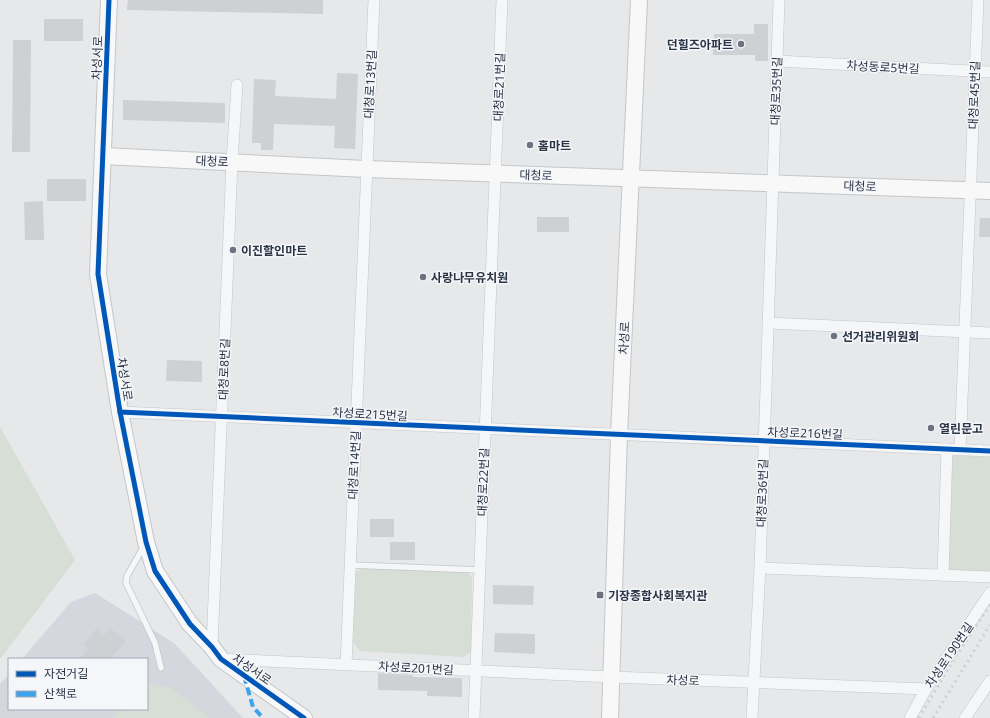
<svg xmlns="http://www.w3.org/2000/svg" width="990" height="718" viewBox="0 0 990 718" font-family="'Noto Sans','Noto Sans KR',sans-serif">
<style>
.built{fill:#d4d7dd}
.green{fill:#d6ded6}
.building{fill:#ced0d3}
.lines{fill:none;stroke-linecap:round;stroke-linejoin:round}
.lane-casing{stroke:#c4c6c8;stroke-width:7}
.street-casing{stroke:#c4c6c8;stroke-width:12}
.secondary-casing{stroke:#c4c6c8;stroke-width:18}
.lane{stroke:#f5f6f7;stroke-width:5.5}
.street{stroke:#f5f6f7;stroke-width:11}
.secondary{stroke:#f8f8f8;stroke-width:16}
.rail{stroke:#cecfd2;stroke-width:3;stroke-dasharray:2 4;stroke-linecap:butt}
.quiet{stroke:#3ea3ec;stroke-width:4;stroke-dasharray:8 4;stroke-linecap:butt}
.cycleway-casing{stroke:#f4f6f9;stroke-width:8}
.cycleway{stroke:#0057b8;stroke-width:5}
.poi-dot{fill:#6c737f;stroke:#f4f6f9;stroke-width:1.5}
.labels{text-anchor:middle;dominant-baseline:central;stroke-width:3;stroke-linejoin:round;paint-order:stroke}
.poi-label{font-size:12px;font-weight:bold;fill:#2b3445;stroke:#f4f6f9;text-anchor:start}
.street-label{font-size:12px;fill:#2b3445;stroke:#f4f6f9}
</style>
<rect width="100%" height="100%" fill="#e6e8ea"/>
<path class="built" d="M 95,593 L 174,643 L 243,718 L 0,718 L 0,684 L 9,674 L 9,709 L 147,709 L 147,659 L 22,659 L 71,602 Z"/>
<g class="green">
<path d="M 0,427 L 75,560 L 0,659 Z"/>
<path d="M 957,455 L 990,457 L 990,573 L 951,573 L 948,569 L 952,456 Z"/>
<path d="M 365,567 L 466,571 L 472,577 L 471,651 L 464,657 L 360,651 L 353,642 L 356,572 Z"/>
<path d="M 147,683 L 171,688 L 210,718 L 113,718 L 121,709 L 147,709 Z"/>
</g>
<g class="building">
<path d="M 128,0 L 323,0 L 323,14 L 127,10 Z"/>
<rect x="44" y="19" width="39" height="22"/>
<path d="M 754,24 L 768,24 L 768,61 L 755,61 L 755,55 L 713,55 L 714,34 L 754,34 Z"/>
<path d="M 13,40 L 31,40 L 30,152 L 12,152 Z"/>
<path d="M 337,73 L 358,74 L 355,149 L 334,148 L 335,126 L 274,124 L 273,150 L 261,150 L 261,143 L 252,143 L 254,79 L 276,80 L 275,96 L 336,99 Z"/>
<path d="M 123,100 L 225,103 L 225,123 L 123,120 Z"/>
<rect x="47" y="179" width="39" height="22"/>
<path d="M 43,201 L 44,240 L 25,240 L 24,202 Z"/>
<rect x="537" y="217" width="32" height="15"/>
<path d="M 980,218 L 990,218 L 990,237 L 979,237 Z"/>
<path d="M 167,360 L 202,361 L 202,382 L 166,381 Z"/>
<rect x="370" y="519" width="24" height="18"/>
<rect x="390" y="542" width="25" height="18"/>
<path d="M 493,585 L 534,586 L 533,605 L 493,604 Z"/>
<path d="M 110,628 L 126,641 L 110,659 L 80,659 L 88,649 L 83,645 L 96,629 L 104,635 Z"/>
<path d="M 495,633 L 535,634 L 535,654 L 494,652 Z"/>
<path d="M 378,673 L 413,675 L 413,677 L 462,678 L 462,697 L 427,696 L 427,691 L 378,690 Z"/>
</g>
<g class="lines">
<g class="lane-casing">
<g id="lane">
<path d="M 144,546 L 127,576 L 126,583 L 155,643 L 161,668"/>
<path d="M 350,565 L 480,570"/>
</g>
</g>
<g class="street-casing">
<g id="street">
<path d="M 777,61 L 990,72"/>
<path d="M 768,323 L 990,333"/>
<path d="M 120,412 L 990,451"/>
<path d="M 960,450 L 978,0"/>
<path d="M 760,568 L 990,577"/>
<path d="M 943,575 L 947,449"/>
<path d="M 212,647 L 232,162 L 237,85"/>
<path d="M 221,659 L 612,677 L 926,689"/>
<path d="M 346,665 L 374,0"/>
<path d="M 474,718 L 502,0"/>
<path d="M 752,718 L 760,568 L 779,0"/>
<path d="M 910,718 L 926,689 L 990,593"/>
<path d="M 965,718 L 990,681"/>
</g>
</g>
<g class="secondary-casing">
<g id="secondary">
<path d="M 109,0 L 98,274 L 120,412 L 146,542 L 155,571 L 190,624 L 212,647 L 221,659 L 304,718"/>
<path d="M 103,156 L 366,169 L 990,191"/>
<path d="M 610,718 L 619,435 L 639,0"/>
</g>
</g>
<use href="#lane" class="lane"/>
<use href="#street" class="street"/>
<use href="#secondary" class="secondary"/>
<g class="rail">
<path d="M 919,718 L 954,659 L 990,605"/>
<path d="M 933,718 L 990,625"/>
</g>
<path class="quiet" d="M 244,676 L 253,707 L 263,718"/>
<g class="cycleway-casing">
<g id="cycleway">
<path d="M 109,0 L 98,274 L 120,412 L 146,542 L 155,571 L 190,624 L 212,647 L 221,659 L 304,718"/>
<path d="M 120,412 L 990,451"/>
</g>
</g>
<use href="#cycleway" class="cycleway"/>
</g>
<g class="poi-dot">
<circle cx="741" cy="44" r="4"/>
<circle cx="530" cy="145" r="4"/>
<circle cx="233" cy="250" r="4"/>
<circle cx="423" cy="277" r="4"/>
<circle cx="834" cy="336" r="4"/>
<circle cx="931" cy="428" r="4"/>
<rect x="596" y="591" width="8" height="8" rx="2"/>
</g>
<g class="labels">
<g class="poi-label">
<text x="733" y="44" text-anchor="end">던힐즈아파트</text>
<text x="538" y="145">홈마트</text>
<text x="241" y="250">이진할인마트</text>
<text x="431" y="277">사랑나무유치원</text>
<text x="842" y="336">선거관리위원회</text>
<text x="939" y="428">열린문고</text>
<text x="608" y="595">기장종합사회복지관</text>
</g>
<g class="street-label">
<text transform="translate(97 58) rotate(-88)">차성서로</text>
<text transform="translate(883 67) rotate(3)">차성동로5번길</text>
<text transform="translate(370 84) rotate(-87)">대청로13번길</text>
<text transform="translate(499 87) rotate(-88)">대청로21번길</text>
<text transform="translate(776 91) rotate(-88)">대청로35번길</text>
<text transform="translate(974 95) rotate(-88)">대청로45번길</text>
<text transform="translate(212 161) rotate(3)">대청로</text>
<text transform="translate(536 175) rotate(2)">대청로</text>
<text transform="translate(860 186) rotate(2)">대청로</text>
<text transform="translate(624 338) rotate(-87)">차성로</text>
<text transform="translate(224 369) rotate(-88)">대청로8번길</text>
<text transform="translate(125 379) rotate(81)">차성서로</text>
<text transform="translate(370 414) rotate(3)">차성로215번길</text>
<text transform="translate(805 433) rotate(2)">차성로216번길</text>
<text transform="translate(354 465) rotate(-87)">대청로14번길</text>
<text transform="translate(483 482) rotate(-88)">대청로22번길</text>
<text transform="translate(762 493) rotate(-88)">대청로36번길</text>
<text transform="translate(949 655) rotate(-56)">차성로190번길</text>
<text transform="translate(416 668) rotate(3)">차성로201번길</text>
<text transform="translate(252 669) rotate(35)">차성서로</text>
<text transform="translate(683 680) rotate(2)">차성로</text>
</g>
</g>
<rect x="8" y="658" width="140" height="52" fill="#f4f6f9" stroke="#a4a8b1"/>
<rect x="16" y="671" width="20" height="6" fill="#0057b8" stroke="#a4a8b1"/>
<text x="44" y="678" font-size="12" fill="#2b3445">자전거길</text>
<rect x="16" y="691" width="20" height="6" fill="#3ea3ec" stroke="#a4a8b1"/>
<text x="44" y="698" font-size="12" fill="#2b3445">산책로</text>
</svg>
